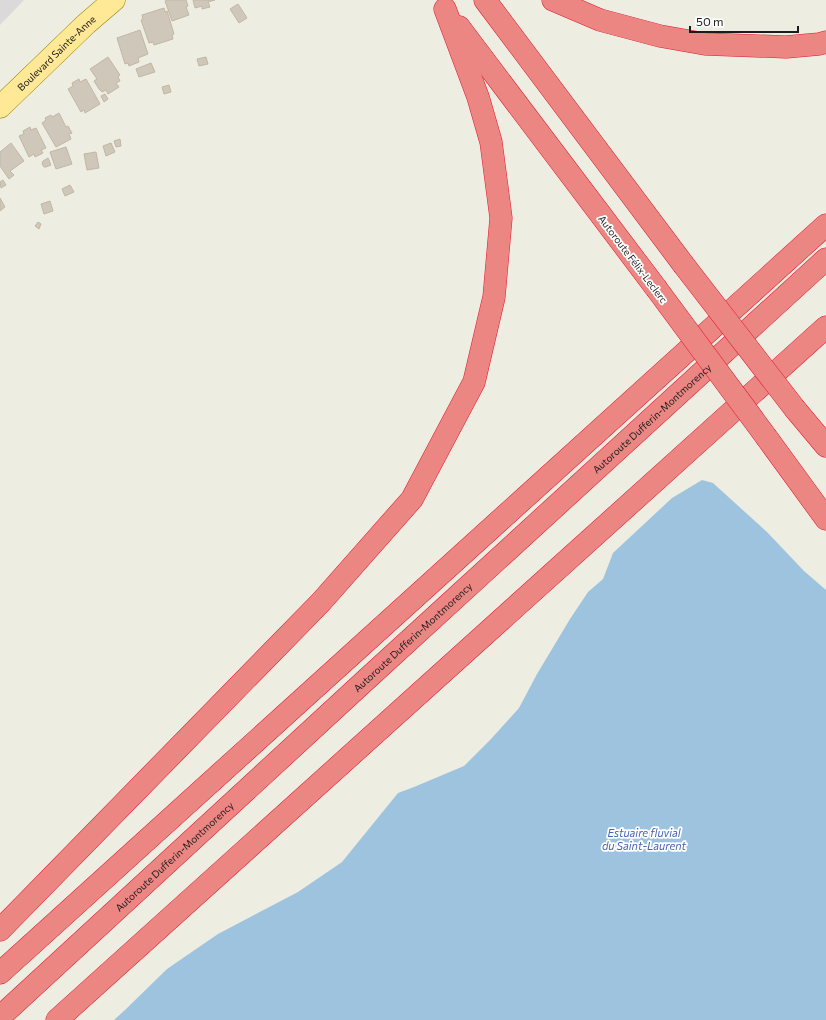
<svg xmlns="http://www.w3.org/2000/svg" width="826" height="1020" viewBox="0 0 826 1020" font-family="Commissioner,sans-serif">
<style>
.residential{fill:#dbd9d9}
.water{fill:#9ec3df}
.building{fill:#cec7ba;stroke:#c1b7a3}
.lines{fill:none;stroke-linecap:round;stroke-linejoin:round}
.primary-casing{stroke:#958400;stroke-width:23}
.motorway-casing{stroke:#e21932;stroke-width:23}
.primary{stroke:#ffe896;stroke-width:22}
.motorway{stroke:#eb8683;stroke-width:22}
.motorway-bridge-casing{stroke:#e21932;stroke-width:23;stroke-linecap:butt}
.motorway-bridge{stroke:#eb8683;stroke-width:22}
.labels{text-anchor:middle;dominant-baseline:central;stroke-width:3.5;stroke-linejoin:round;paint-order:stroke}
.street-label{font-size:10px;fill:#1c1c1c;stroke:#fff}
.water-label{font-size:11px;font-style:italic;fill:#4463b1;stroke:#fff}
</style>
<rect width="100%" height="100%" fill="#eeede1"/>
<path class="residential" d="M 0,0 L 24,0 L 0,25 Z"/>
<path class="water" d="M 702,480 L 713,483 L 767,532 L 804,571 L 826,590 L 826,1020 L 114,1020 L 126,1009 L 167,969 L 218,934 L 298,892 L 342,862 L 398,793 L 414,787 L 464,766 L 491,739 L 519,708 L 537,674 L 570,619 L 588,592 L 603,579 L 613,553 L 672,498 Z"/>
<g class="building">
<path d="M 167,0 L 186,0 L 188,6 L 186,7 L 189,15 L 172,21 L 165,1 Z"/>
<path d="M 193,0 L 215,0 L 208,2 L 210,7 L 202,9 L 202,6 L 195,8 Z"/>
<path d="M 238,4 L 247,18 L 239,23 L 230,9 Z"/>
<path d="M 164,8 L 165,12 L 167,11 L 174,34 L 172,35 L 173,39 L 154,45 L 153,42 L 149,43 L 141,20 L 143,19 L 142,15 Z"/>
<path d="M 140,30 L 148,54 L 138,58 L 139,62 L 129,66 L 128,63 L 125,64 L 117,38 Z"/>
<path d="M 108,57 L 120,75 L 118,77 L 120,81 L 116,83 L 119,87 L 108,94 L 106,90 L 102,92 L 99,89 L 94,81 L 97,79 L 90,69 Z"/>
<path d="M 206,57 L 208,64 L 199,66 L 197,59 Z"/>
<path d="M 151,63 L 155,72 L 139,77 L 136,69 Z"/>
<path d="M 79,79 L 80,82 L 86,79 L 100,104 L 85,113 L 84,110 L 81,112 L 68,89 L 73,86 L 72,83 Z"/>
<path d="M 169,85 L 171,92 L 164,94 L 162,87 Z"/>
<path d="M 105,94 L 108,99 L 104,102 L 101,96 Z"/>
<path d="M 59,113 L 66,127 L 68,126 L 72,133 L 69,134 L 71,139 L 56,147 L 42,123 L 46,120 L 45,118 L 51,115 L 52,117 Z"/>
<path d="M 30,127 L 31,130 L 36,128 L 46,148 L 41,150 L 43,153 L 35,157 L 34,154 L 29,157 L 19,136 L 24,134 L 23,131 Z"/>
<path d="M 120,139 L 121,146 L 116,147 L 114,141 Z"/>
<path d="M 11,143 L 24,161 L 10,171 L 14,175 L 9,179 L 0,166 L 0,152 Z"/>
<path d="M 111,143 L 115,152 L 106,156 L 103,146 Z"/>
<path d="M 66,147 L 72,164 L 56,169 L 50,152 Z"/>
<path d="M 96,152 L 99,168 L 87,170 L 84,154 Z"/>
<path d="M 48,158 L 51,165 L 46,167 L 44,167 L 42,164 L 43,161 Z"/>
<path d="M 3,180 L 6,185 L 1,188 L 0,182 Z"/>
<path d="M 70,185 L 74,192 L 65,196 L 62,189 Z"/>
<path d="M 0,198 L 5,207 L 0,211 Z"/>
<path d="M 50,201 L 53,211 L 44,214 L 41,204 Z"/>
<path d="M 38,222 L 41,224 L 39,229 L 35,226 Z"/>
</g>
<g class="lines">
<g class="primary-casing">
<g id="primary">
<path id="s1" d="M 0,107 L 86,24 L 114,0"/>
</g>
</g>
<g class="motorway-casing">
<g id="motorway">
<path d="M 485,0 L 683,264"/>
<path d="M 553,0 L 600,20 L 660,36 L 705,44 L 786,47 L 819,44 L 826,42"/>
<path d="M 459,27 L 656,288"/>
<path d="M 795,409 L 826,446"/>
<path d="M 767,438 L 826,519"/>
<path d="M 0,930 L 321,602 L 412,499 L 474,382 L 494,297 L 501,218 L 491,142 L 478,97 L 445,9"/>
<path d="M 0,973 L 826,225"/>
<path id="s2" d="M 0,1017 L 369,677 L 826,259"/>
<path d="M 57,1020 L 826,327"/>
</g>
</g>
<use href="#primary" class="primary"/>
<use href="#motorway" class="motorway"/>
<g class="motorway-bridge-casing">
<g id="motorway-bridge">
<path d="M 683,264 L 795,409"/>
<path d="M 656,288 L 767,438"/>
</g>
</g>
<use href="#motorway-bridge" class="motorway-bridge"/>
</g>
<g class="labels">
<g class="street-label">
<text stroke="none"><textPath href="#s1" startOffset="78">Boulevard Sainte-Anne</textPath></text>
<text transform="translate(633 259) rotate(53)">Autoroute Félix-Leclerc</text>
<text stroke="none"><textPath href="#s2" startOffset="885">Autoroute Dufferin-Montmorency</textPath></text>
<text stroke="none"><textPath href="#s2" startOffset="561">Autoroute Dufferin-Montmorency</textPath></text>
<text stroke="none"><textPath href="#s2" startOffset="237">Autoroute Dufferin-Montmorency</textPath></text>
</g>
<g class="water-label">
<text x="644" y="832">Estuaire fluvial<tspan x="644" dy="13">du Saint-Laurent</tspan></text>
</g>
</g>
<path d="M690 26v6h108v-6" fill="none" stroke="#1c1c1c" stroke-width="2"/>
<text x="696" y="26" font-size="12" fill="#1c1c1c" stroke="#ffffff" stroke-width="3" paint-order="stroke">50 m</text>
</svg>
